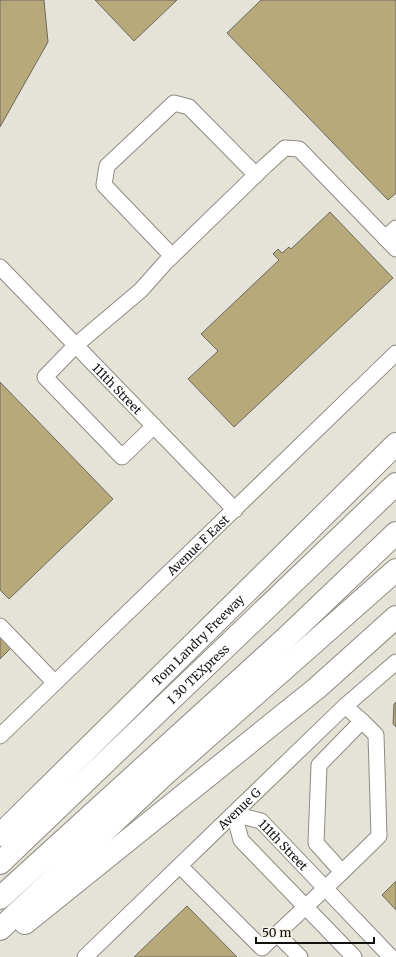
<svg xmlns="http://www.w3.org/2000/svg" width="396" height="957" viewBox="0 0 396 957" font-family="Merriweather,serif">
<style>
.building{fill:#b7a97a;stroke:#6c6a61}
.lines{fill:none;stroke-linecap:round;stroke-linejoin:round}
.minor-casing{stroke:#8e8b82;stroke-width:17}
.highway-casing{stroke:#8e8b82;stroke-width:24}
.minor{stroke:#fff;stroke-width:15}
.highway{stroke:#fff;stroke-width:22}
.labels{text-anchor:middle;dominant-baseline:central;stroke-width:4;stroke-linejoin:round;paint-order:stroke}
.street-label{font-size:12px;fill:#12110e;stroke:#f3f0e5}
</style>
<rect width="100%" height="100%" fill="#e5e2d8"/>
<g class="building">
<path d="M 0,0 L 44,0 L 48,42 L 0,127 Z"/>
<path d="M 95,0 L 177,0 L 134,41 Z"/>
<path d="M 261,0 L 396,0 L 396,193 L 388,200 L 227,33 Z"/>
<path d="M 330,212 L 393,278 L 234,427 L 188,379 L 218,351 L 201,334 L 279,260 L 273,254 L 278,249 L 282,253 L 289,247 L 291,249 Z"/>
<path d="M 0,382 L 113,499 L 9,599 L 0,590 Z"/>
<path d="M 0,635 L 12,647 L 0,659 Z"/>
<path d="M 396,702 L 396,727 L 393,724 L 394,704 Z"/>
<path d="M 396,881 L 396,910 L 382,895 Z"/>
<path d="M 187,906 L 237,957 L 134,957 Z"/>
</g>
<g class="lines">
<g class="minor-casing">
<g id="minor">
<path d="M 385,238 L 396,228"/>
<path d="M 172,256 L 104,185 L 107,166 L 174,103 L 189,107 L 256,175"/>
<path id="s1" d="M 0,267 L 235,510"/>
<path d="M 154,426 L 122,457 L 45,377 L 76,345 L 141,290 L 165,263 L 265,166 L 285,148 L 299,149 L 396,249"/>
<path d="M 0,626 L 55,683"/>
<path id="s2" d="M 0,736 L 396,353"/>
<path d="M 180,866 L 262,948 C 301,911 341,874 379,836 L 376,735 L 362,721 L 345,706"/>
<path d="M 342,872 L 316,843 L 319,765 L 362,721"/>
<path d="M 277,934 L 300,957"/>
<path id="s3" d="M 85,957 L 345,706 L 396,662"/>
<path id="s4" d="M 354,957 L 241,840 L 234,814 L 261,821 L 391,957"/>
</g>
</g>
<g class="highway-casing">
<g id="highway">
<path id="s5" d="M 0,835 L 396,444"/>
<path id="s6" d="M 0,863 L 396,484"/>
<path d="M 0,898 L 286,638 L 396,533"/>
<path d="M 25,923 L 317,688 L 396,617"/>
<path d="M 0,929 L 164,775 L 396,570"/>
</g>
</g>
<use href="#minor" class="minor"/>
<use href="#highway" class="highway"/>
</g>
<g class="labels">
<g class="street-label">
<text stroke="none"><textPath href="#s1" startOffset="169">111th Street</textPath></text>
<text stroke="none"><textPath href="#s2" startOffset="275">Avenue F East</textPath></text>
<text stroke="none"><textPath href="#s5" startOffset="278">Tom Landry Freeway</textPath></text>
<text stroke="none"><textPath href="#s6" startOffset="274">I 30 TEXpress</textPath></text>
<text stroke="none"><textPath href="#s3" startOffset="214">Avenue G</textPath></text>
<text stroke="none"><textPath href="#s4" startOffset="250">111th Street</textPath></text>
</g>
</g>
<path d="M256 937v6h118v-6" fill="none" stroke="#12110e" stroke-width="2"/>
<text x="262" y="937" font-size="12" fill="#12110e" stroke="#f3f0e5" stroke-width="3" paint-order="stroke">50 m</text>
</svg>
